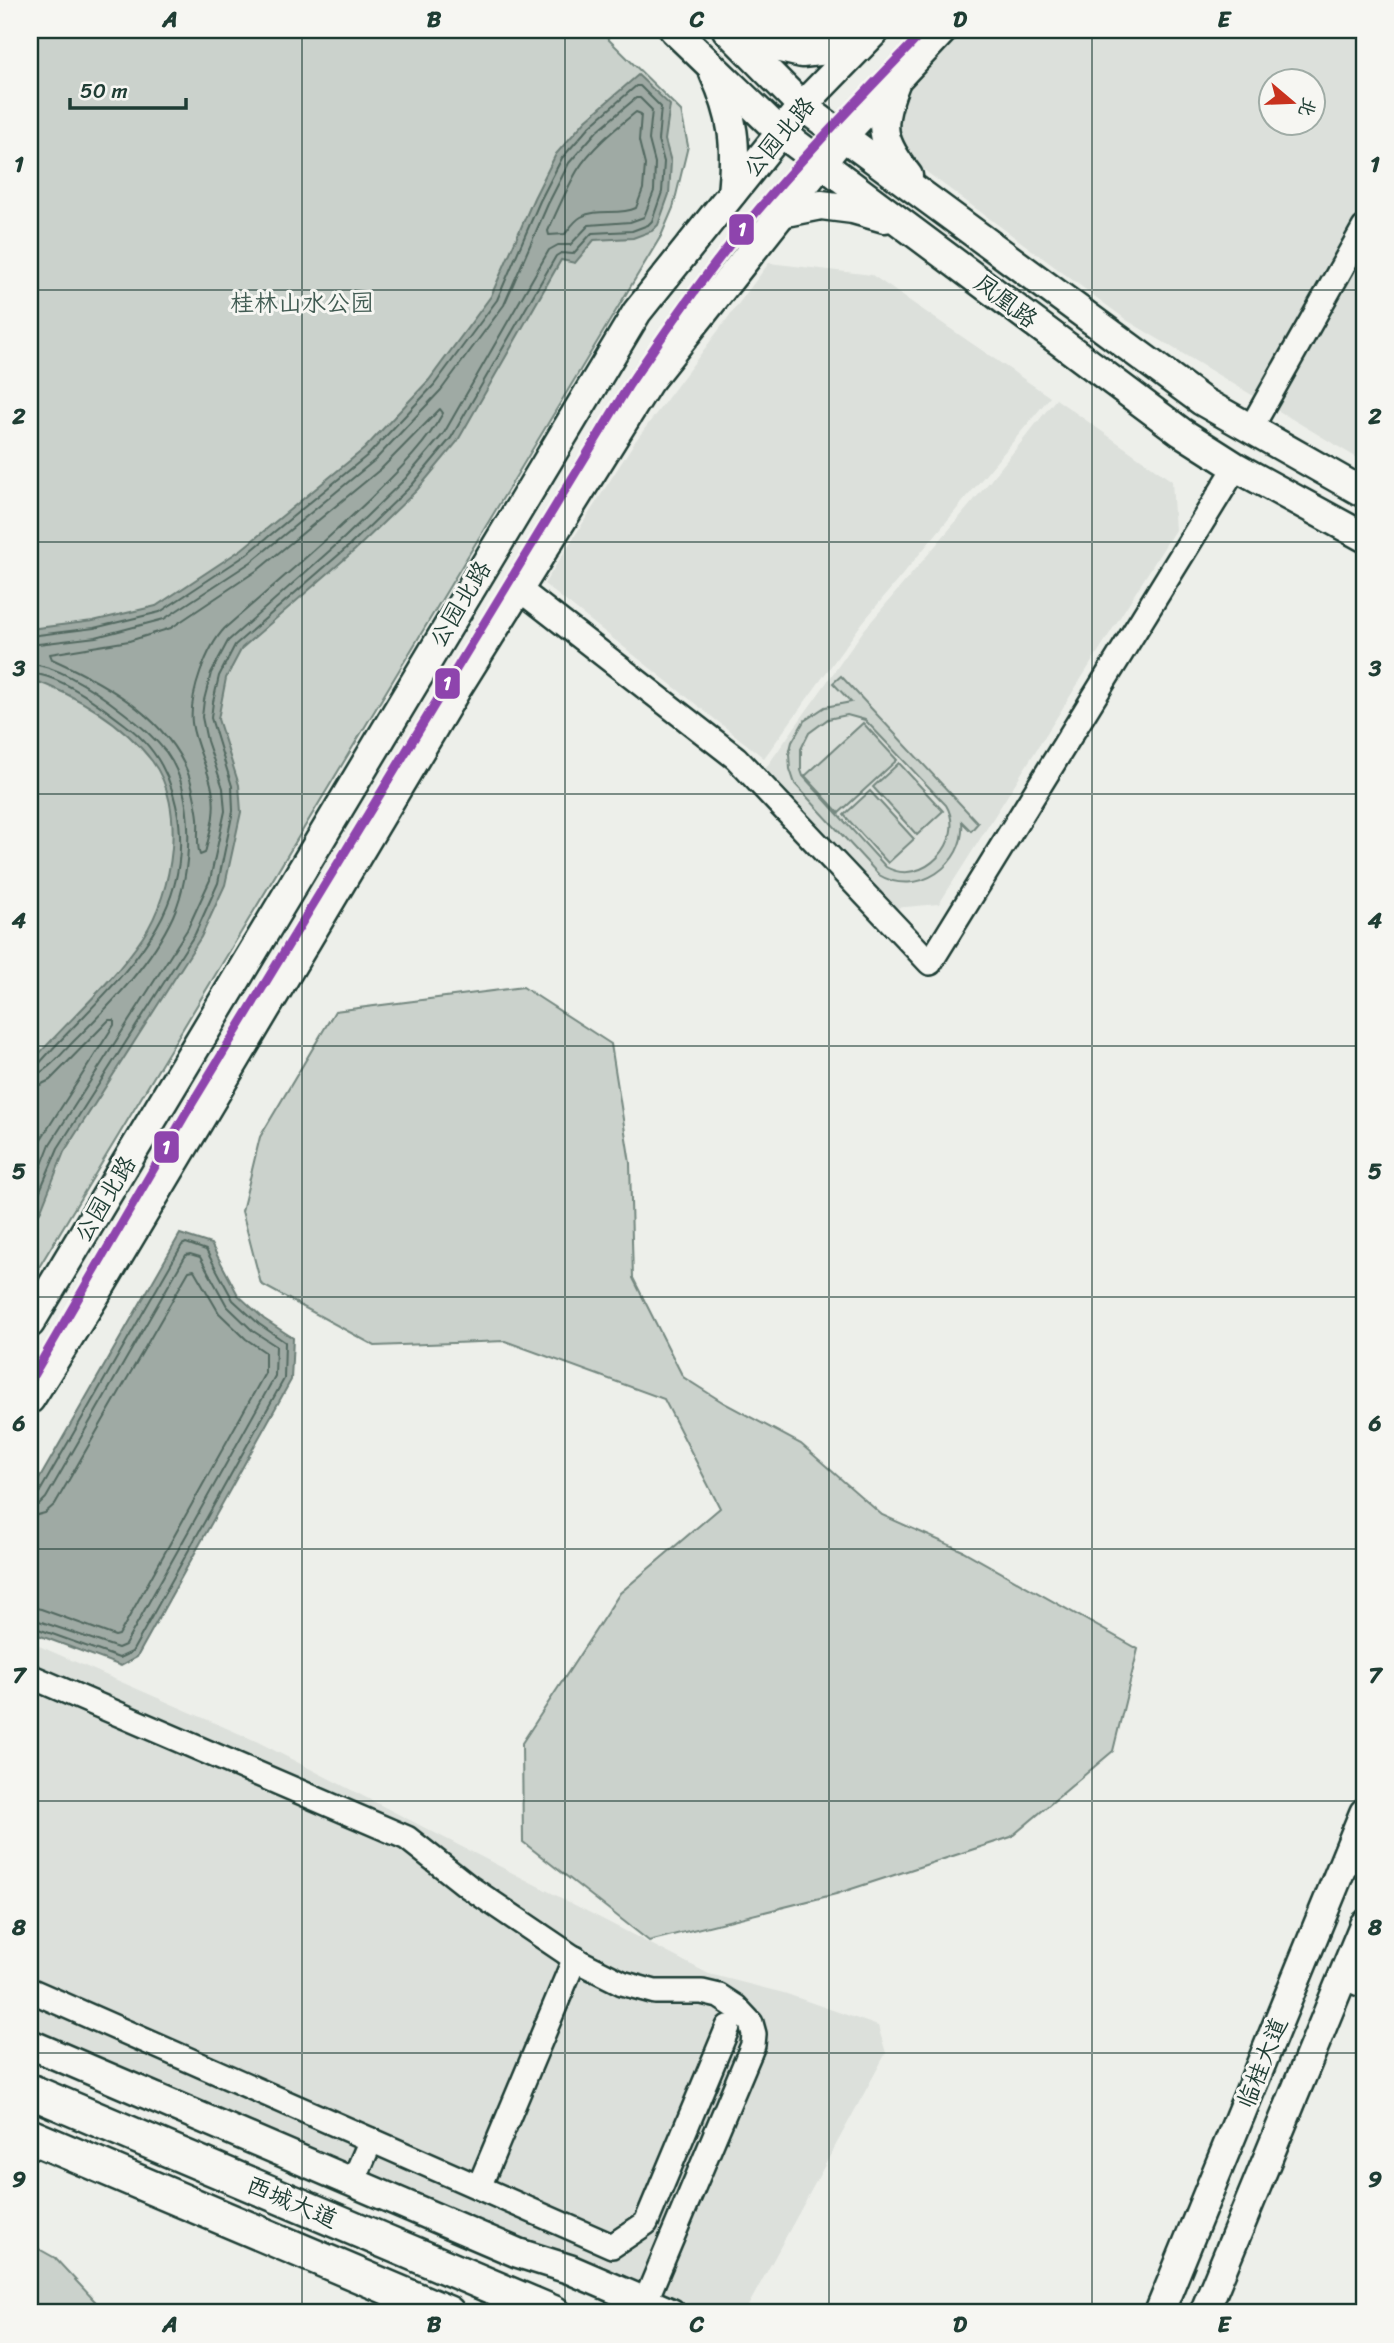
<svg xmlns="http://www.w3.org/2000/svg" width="1394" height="2343" viewBox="0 0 1394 2343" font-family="Sriracha,'LXGW WenKai TC',sans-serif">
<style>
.built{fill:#dce0db;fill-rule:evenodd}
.green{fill:#cbd2cc;stroke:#758880;stroke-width:2;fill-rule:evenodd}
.water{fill:#9faaa4;stroke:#6c7e77;stroke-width:2}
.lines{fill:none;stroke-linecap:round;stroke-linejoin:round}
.shore{stroke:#526961;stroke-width:2}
.minor-casing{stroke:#1f3d34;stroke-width:28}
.major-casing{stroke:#1f3d34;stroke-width:33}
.highway-casing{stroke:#1f3d34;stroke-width:38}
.minor{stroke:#f6f6f2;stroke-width:23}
.major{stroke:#f6f6f2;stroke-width:28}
.highway{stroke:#f6f6f2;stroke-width:33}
.metro-1-casing{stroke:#f6f6f2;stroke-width:14}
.metro-1{stroke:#8e44ad;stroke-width:9}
.grid{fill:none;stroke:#1f3d34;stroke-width:2;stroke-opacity:0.55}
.labels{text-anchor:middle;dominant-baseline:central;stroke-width:6;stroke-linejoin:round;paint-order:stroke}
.street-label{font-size:24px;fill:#1f3d34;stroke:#f6f6f2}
.park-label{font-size:24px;fill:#415b52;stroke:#f6f6f2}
.line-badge{stroke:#f6f6f2;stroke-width:2.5}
.badge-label{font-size:19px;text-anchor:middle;font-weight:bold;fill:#fff}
.neatline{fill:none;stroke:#1f3d34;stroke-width:2.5}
.grid-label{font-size:23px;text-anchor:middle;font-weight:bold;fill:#1f3d34}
</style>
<rect width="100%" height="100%" fill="#edefea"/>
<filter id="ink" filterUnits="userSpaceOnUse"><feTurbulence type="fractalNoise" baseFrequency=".0143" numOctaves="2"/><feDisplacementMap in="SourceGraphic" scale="14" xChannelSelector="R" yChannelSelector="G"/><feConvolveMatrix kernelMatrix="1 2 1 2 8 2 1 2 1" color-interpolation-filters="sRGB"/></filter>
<g filter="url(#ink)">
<g class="built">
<path d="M 958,30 L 1364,30 L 1364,462 L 1128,321 L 913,162 L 900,141 L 898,117 L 911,83 L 927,61 ZM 1272,80 L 1314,80 L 1314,122 L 1272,122 Z"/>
<path d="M 769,263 L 872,275 L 1050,397 L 863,622 L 764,758 L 544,584 L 634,443 Z"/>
<path d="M 1056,399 L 1172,481 L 1175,530 L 939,904 L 894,908 L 765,769 L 864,630 L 986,486 Z"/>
<path d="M 30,1642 L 256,1741 L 709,1974 L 784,1993 L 878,2026 L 886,2053 L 747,2308 L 731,2313 L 713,2313 L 442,2212 L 30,2026 Z"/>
</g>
<g class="green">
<path d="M 30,30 L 599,30 L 681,111 L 688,146 L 673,208 L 661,236 L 30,1282 Z"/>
<path d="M 841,676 L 978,823 L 971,831 L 962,822 C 966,865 917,898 879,875 L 795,784 L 790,769 L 789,754 L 792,742 L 804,721 L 825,707 L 851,702 L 833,683 ZM 847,715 L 865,720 L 946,805 C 967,840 923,888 886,867 L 803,776 L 801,770 L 801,749 L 809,733 L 828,719 Z"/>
<path d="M 863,723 L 897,760 L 839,813 L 805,776 Z"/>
<path d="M 899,763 L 943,811 L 917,835 L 873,787 Z"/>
<path d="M 870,791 L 914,839 L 888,863 L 844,815 Z"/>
<path d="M 523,987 L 611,1044 L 630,1163 L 633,1278 L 683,1377 L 724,1403 L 801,1444 L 882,1515 L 963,1551 L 1138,1649 L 1113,1751 L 1011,1837 L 836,1894 L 649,1941 L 523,1842 L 522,1743 L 620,1593 L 720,1508 L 664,1399 L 505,1341 L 375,1346 L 261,1284 L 242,1211 L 260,1137 L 335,1011 Z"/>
<path d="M 30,2244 L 55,2258 L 106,2313 L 30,2313 Z"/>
</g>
<g class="water">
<path d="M 638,75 L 670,105 L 665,140 L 671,162 L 669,194 L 658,225 L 652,231 L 633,238 L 594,240 L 575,263 L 561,260 L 457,442 L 417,490 L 355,550 L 242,648 L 226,678 L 218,719 L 239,785 L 241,812 L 225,885 L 201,937 L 64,1152 L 41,1210 L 30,1227 L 30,1064 C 67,1021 111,985 143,937 C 173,892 187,807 152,761 C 123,723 75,694 30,679 L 30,629 L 93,621 L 156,606 L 242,549 L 364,449 L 429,380 L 491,296 L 534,198 L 556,154 L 586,120 Z"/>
<path d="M 180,1234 L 211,1244 L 238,1295 L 264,1319 L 293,1338 L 291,1380 L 137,1657 L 121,1666 L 30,1632 L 30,1495 Z"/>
</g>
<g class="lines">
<g class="shore">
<path d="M 636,112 L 641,114 L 639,141 L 645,165 L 643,189 L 636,208 C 619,216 597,208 581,217 C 574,221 570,228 565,234 L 549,235 L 548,231 C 557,211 566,190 577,171 C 591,148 615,129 636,112 Z"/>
<path d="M 440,409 L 443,413 C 425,446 396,473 370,499 C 323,544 273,586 225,628 C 206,648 189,695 192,723 C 195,746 208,767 212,789 C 217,811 210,832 205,853 L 200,855 C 196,844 199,830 198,818 C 197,807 194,796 192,786 C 176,722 107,684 52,659 L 50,654 L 129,641 L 171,628 L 259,569 L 382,468 Z"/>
<path d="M 30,636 L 94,628 L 160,612 L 246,555 L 369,454 L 434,385 L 497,300 L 540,201 L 562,158 L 591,125 L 636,86 L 640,86 L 661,107 L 658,140 L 664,162 L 662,192 L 652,221 L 648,225 L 632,231 L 592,233 L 573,254 L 561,253 L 556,256 L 451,438 L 412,485 L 350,545 L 235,645 L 219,676 L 213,702 L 211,718 L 232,786 L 233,811 L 218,883 L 195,934 L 58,1148 L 30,1214"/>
<path d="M 30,645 L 96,637 L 164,619 L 251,562 L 375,460 L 441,390 L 504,305 L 548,204 L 569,163 L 597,131 L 636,98 L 640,98 L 652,110 L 649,140 L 655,163 L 654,191 L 644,217 L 630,222 L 589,225 L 570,245 L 558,245 L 549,250 L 444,433 L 405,479 L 344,538 L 228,641 L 211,673 L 204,700 L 202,717 L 207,741 L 223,788 L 225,811 L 210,880 L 187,930 L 50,1144 L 30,1195"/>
<path d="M 30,664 C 60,666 100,694 123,712 C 139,724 154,737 166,752 C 196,793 193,872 173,916 C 152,962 113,1002 78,1037 C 66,1048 46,1075 30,1076"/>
<path d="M 30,673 C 63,676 101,706 127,726 C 154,746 169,772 176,805 C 202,922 104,989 38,1065 L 30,1067"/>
<path d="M 30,1087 L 40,1085 L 50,1080 L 109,1020 L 114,1020 L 114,1025 L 41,1139 L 30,1167"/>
<path d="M 30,1497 L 39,1493 L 182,1245 L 186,1243 L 206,1250 L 233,1300 L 259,1324 L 285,1342 L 284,1379 L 132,1652 L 119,1658 L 30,1626"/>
<path d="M 30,1506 L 39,1505 L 46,1498 L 186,1255 L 190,1254 L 200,1257 L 227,1306 L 253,1331 L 276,1346 L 275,1376 L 125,1645 L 118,1648 L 30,1618"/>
<path d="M 30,1517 L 45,1513 L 55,1504 L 189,1271 L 194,1270 L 219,1313 L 246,1339 L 265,1352 L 265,1373 L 119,1635 L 115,1636 L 41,1609 L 30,1607"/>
</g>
<g class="minor-casing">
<g id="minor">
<path d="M 1251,428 L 1364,228"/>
<path d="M 519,589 L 736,758 L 930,963 L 1236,467"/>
<path d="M 30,1676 L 407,1838 L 469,1887 L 580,1962 L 622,1983 L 655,1992 L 702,1992 L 719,1996 L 736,2007 L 751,2023 L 754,2034 L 753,2045 L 645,2302"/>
<path d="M 1343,1977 L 1364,1986"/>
<path d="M 30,1990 L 612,2246 L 646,2223 L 728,2027"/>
<path d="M 353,2182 L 371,2140"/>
<path d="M 479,2187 L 575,1958"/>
</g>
</g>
<g class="major-casing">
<g id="major">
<path d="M 674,30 L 780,132 L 1181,432 L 1236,467 L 1364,537"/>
<path d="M 727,30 L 802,106 L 1202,401 L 1364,493"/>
<path d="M 736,38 L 802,53 L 836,49 L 861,33"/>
<path d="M 714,73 C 734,117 737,145 732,193"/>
<path d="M 895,83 C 878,126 880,140 908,176"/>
<path d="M 781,213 L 821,205 L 853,209 L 885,218"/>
<path d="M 30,1323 L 637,312 L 802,106 L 876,30"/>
<path d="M 30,1399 L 94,1297 L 457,688 L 648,382 L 843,136 L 943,30"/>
<path d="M 30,2044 L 518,2253 L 569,2269 L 671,2313"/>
<path d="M 1159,2313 L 1364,1813"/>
<path d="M 1204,2313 L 1364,1925"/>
</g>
</g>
<g class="highway-casing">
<g id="highway">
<path d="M 30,2091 L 554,2313"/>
<path d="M 30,2136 L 448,2313"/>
</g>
</g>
<use href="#minor" class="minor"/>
<use href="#major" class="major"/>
<use href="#highway" class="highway"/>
<g class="metro-1-casing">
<path id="metro-1" d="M 30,1381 L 185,1115 L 629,385 C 667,329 705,274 748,222 C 804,155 865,93 925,30"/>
</g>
<use href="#metro-1" class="metro-1"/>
</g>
</g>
<path class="grid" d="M 302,30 L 302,2313M 565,30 L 565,2313M 829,30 L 829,2313M 1092,30 L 1092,2313M 30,290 L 1364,290M 30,542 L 1364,542M 30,794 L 1364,794M 30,1046 L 1364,1046M 30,1297 L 1364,1297M 30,1549 L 1364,1549M 30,1801 L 1364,1801M 30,2053 L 1364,2053"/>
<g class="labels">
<g class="street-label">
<text transform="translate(779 137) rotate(-50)">公园北路</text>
<text transform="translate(1006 301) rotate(37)">凤凰路</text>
<text transform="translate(460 604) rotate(-59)">公园北路</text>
<text transform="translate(105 1199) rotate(-59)">公园北路</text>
<text transform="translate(1262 2063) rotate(-68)">临桂大道</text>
<text transform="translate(292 2202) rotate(23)">西城大道</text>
</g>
<g class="park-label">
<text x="302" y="303">桂林山水公园</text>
</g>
</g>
<g class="line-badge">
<rect x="728" y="213" width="27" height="33" rx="7" fill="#8e44ad"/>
<rect x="434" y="667" width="27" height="33" rx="7" fill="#8e44ad"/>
<rect x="153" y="1130" width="27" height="34" rx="7" fill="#8e44ad"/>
</g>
<g class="badge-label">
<text x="742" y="236">1</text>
<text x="447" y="690">1</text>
<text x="166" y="1154">1</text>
</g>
<rect width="1394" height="2343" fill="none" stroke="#f6f6f2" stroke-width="77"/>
<g transform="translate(1292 102) rotate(109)"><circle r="33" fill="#f6f6f2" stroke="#a0aca6" stroke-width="2"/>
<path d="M0-5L12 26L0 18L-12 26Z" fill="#c8321e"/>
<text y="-10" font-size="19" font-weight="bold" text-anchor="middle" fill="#1f3d34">北</text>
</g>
<path d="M70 98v10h116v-10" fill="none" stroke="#1f3d34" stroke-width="3.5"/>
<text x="80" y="98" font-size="21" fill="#1f3d34" stroke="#f6f6f2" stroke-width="5" paint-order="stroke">50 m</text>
<rect x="38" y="38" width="1318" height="2266" class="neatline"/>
<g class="grid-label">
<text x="170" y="27">A</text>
<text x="434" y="27">B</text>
<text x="697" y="27">C</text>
<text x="960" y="27">D</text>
<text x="1224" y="27">E</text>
<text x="19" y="172">1</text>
<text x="1375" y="172">1</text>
<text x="19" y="424">2</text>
<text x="1375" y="424">2</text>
<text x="19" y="676">3</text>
<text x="1375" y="676">3</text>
<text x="19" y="928">4</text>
<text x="1375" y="928">4</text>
<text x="19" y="1179">5</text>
<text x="1375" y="1179">5</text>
<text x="19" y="1431">6</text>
<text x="1375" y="1431">6</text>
<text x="19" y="1683">7</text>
<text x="1375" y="1683">7</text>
<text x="19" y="1935">8</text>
<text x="1375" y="1935">8</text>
<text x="19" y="2187">9</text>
<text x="1375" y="2187">9</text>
<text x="170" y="2332">A</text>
<text x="434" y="2332">B</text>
<text x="697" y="2332">C</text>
<text x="960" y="2332">D</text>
<text x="1224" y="2332">E</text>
</g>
</svg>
